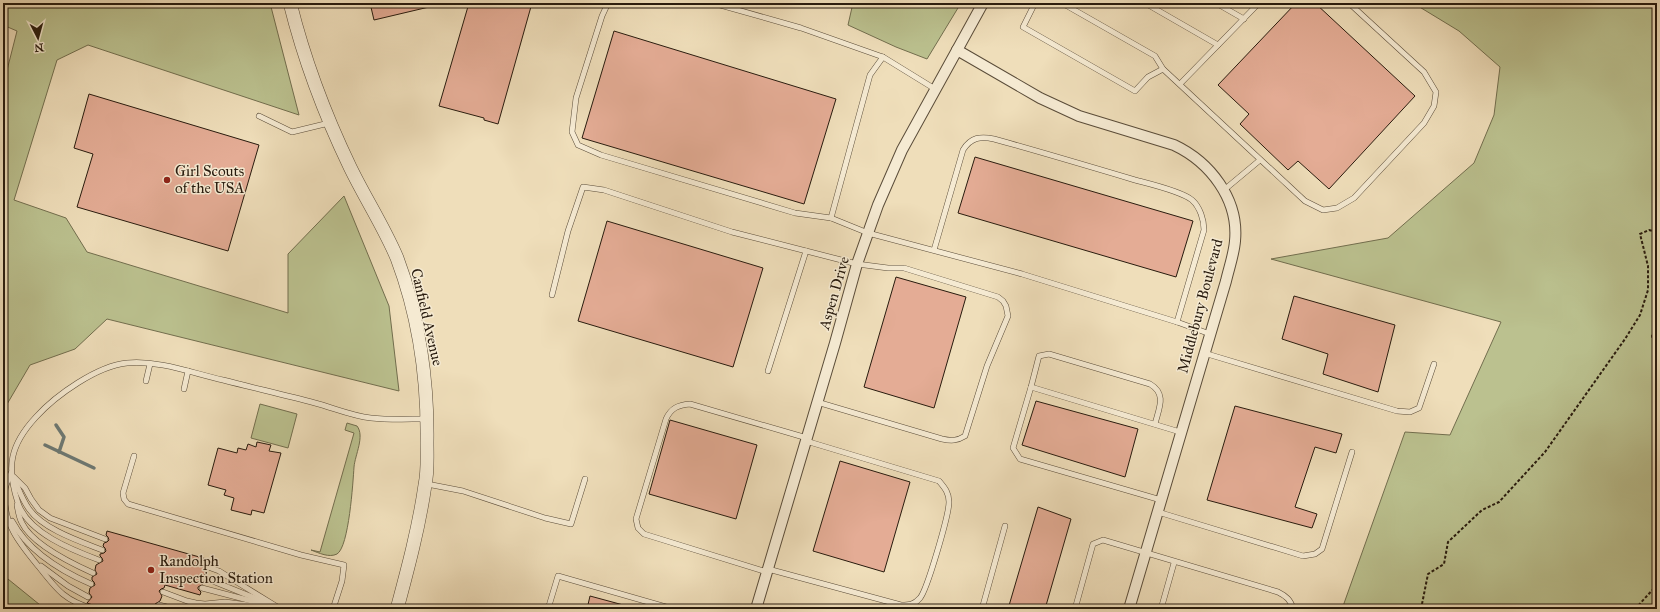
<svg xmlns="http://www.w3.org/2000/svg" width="1660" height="612" viewBox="0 0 1660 612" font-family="'IM FELL Great Primer',serif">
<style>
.green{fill:#bbc18f;stroke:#726e4e}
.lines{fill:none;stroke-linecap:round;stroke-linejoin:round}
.stream{stroke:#6e7a75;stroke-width:3.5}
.building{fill:#e4ac95;stroke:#281b0e}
.service-casing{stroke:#5a4c39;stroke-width:6}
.minor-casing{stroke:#5a4c39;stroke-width:12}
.tertiary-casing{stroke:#5a4c39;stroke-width:14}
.path{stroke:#281b0e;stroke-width:2;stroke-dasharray:3 2;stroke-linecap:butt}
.service{stroke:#f5ead2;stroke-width:5}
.minor{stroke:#f5ead2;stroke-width:10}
.tertiary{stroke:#f5ead2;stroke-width:13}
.poi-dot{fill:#8f2418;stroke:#f5ead2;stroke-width:1.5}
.labels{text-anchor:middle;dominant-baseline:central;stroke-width:3;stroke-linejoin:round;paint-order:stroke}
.poi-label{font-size:15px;fill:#281b0e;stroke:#f5ead2;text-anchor:start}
.street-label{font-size:15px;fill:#281b0e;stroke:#f5ead2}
</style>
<rect width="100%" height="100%" fill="#efdeba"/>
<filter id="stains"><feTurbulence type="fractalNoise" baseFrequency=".005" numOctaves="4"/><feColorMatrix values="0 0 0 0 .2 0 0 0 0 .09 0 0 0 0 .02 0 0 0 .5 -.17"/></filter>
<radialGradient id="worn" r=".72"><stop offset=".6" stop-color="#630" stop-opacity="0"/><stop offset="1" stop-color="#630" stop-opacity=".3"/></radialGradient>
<g class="green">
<path d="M 3,3 L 270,3 L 299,115 L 88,45 L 57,60 L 14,200 L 66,218 L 87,252 L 288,313 L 288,254 L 344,196 L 389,306 L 399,391 L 107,319 L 75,349 L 30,365 L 3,411 L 3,86 L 17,31 L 3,25 Z"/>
<path d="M 853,3 L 961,3 L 927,59 L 896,47 L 848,25 Z"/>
<path d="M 1413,3 L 1657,3 L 1657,609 L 1342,609 L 1405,432 L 1450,435 L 1501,322 L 1271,259 L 1388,238 L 1474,163 L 1494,115 L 1500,67 L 1459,31 Z"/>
<path d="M 260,404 L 297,414 L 288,448 L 251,438 Z"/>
<path d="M 347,423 L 357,426 C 365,436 355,455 354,467 C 353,482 349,547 337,554 C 329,558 319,553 311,550 L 320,552 L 354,433 L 345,430 Z"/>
<path d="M 3,575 L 45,609 L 3,609 Z"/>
</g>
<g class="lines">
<g class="stream">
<path d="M 56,425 L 64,437 L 59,452"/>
<path d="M 45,445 L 94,468"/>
</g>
</g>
<g class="building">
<path d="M 370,3 L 428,3 L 429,7 L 374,20 Z"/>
<path d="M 469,3 L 532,3 L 498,124 L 484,120 L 484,118 L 439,106 Z"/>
<path d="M 1296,3 L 1315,3 L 1415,96 L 1329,189 L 1298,161 L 1288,170 L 1240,124 L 1249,114 L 1218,85 Z"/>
<path d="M 614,31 L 836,99 L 804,204 L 582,138 Z"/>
<path d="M 89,94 L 259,145 L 228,251 L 77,207 L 93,154 L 74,148 Z"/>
<path d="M 975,157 L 1193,221 L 1176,277 L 958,213 Z"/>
<path d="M 607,221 L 763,268 L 733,367 L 578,321 Z"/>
<path d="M 896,277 L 966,297 L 934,408 L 864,387 Z"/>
<path d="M 1294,296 L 1395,325 L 1378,392 L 1323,374 L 1328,354 L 1282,339 Z"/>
<path d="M 1036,401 L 1138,429 L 1125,477 L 1022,445 Z"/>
<path d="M 1235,406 L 1342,434 L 1336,453 L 1315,447 L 1295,507 L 1317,514 L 1312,528 L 1207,500 Z"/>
<path d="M 670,420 L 757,445 L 736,519 L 649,494 Z"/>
<path d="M 257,442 L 271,445 L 269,451 L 281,453 L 264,513 L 252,510 L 251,515 L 231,510 L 234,498 L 224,495 L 226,490 L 208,485 L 218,448 L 237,453 L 238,448 L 246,450 L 248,444 L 256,447 Z"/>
<path d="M 840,461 L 910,482 L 884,572 L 813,551 Z"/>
<path d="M 1038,507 L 1071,519 L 1045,609 L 1008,609 Z"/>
<path d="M 107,531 L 210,560 L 209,563 L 204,566 L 207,571 L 206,574 L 201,577 L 204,582 L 203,584 L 198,587 L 198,589 L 201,592 L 200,595 L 165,585 L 164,588 L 161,589 L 159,591 L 162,596 L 160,601 L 155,604 L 155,606 L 158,609 L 104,609 L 87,603 L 92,597 L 89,593 L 90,588 L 95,585 L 94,582 L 92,580 L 92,577 L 97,574 L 95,570 L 96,565 L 103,561 L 102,558 L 100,556 L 100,554 L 104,553 L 106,551 L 105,548 L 103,546 L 104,543 L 107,542 L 109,540 L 108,537 L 106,535 Z"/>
<path d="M 590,596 L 627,606 L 627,609 L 587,609 Z"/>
</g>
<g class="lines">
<g class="service-casing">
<g id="service">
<path d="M 608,3 L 602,16 L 576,98 L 572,132 L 578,145 L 601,155 L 795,213 L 831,218"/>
<path d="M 713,3 L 801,28 L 883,57 L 935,89"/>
<path d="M 1035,3 L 1023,27 L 1135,91 L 1148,77 L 1163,69 L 1305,201 L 1323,210 L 1337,208 L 1354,198 L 1424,123 L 1434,106 L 1436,92 L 1424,72 L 1349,3"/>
<path d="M 1062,3 L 1155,56 L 1163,69"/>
<path d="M 1145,3 L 1218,45"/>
<path d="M 1216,3 L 1244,19"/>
<path d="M 883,57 L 870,75 L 831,218 L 868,233 L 1022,274 L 1177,322 L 1210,334"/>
<path d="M 1180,84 L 1259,3"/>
<path d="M 259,116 L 292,132 L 329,123"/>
<path d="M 1224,190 L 1260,160"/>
<path d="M 934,250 L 963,150 C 971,137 981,136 994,139 C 1041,152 1088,166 1135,180 C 1150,184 1181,191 1192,200 C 1200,207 1204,220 1204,230 L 1177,322"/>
<path d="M 552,295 L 568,231 L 583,187 L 604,190 L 732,232 L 857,264 L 888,268 L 904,268 L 998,297 L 1003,301 L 1006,306 L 1008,316 L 987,366 L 965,436 C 957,441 951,441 942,439 L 817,402"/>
<path d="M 1204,353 L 1397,411 L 1410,412 L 1419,408 L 1434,364"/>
<path d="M 768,371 L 806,251"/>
<path d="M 146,381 L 150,364"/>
<path d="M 1031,387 L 1039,356 L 1049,354 L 1150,384 C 1167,394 1159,408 1155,424"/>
<path d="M 184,389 L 188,371"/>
<path d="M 134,456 L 123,493 L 124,499 L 128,504 L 301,555 L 344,565 L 342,581 L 333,609"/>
<path d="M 11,473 C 9,479 5,485 5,491 C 2,523 20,544 39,567 C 57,590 65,601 94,609"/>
<path d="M 14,477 L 25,488 L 31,499 L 39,510 L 50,518 L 105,539"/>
<path d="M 15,481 C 19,490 23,501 29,509 C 43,529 79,541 102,550"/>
<path d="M 427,484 L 463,491 L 545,518 L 571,524 L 585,479"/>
<path d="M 1161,500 L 1020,459 L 1013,448 L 1031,387 L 1180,432"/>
<path d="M 17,505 C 18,511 19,518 22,523 C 32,544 73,564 93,573"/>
<path d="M 1158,512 L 1303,556 L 1315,554 L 1322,549 L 1352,452"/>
<path d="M 12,521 C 28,551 61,571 91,584"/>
<path d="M 99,560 C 72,550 28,533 18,503 C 6,467 10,445 36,417 C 56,395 97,366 127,363 C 159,360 192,373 223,380 C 254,388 285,395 315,403 C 334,408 352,416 371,418 C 389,420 408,419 426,419"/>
<path d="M 41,566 L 68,586 L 88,597"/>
<path d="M 208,567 L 219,571 L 279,608"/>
<path d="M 768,569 L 901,605 C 909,605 914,605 920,598 C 927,590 949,515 949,502 C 949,493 945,488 939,481 L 806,441"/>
<path d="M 767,572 L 644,534 L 638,528 L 636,519 L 666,419 C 671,408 678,405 690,404 L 807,438"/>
<path d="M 205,578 L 267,603"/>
<path d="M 202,588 L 263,604"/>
<path d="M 163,592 L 187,601 L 196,603 L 205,604 L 225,602 L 278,609"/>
<path d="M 159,605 L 175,609"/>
<path d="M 218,609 L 253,609"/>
<path d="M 548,609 L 558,576 L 673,609"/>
<path d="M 982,609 L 1005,526"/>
<path d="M 1075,609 L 1093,544 L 1103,540 L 1278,592 C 1286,596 1291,600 1293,609"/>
<path d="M 1161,609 L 1174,563"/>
</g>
</g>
<g class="minor-casing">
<g id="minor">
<path d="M 957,50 L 1040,98 L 1079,116 L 1174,145 C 1210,162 1239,199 1235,241 C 1234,254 1229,268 1226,281 L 1129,609"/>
<path d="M 756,609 L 835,343 L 857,264 L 878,205 L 902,150 L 983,3"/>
</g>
</g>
<g class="tertiary-casing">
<path id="tertiary" d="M 290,3 C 304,59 325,115 350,167 C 365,198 384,227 397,258 C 419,316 428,382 427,443 C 427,457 428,471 425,485 C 419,527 408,568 397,609"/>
</g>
<g class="path">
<path d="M 1657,326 L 1652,336 L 1656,351 L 1657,350"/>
<path d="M 1421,609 L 1428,574 L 1444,564 L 1448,542 L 1482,510 L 1499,502 L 1545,452 L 1625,339 L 1640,315 L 1648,290 L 1648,266 L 1640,234 L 1649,230 L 1657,232"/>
<path d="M 1635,609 L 1657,585"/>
</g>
<use href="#service" class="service"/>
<use href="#minor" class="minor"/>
<use href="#tertiary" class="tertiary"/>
</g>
<g class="poi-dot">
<circle cx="167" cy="180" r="4"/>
<circle cx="151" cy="570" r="4"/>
</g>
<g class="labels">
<g class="poi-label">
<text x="175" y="171">Girl Scouts<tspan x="175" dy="17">of the USA</tspan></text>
<text x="159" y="561">Randolph<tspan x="159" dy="17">Inspection Station</tspan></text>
</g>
<g class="street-label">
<text transform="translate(834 293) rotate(-74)">Aspen Drive</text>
<text transform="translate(1200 306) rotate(-75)">Middlebury Boulevard</text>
<text transform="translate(427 317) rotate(77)">Canfield Avenue</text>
</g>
</g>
<rect width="1660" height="612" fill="none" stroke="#efdeba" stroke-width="16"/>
<rect x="4" y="4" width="1652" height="604" fill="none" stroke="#281b0e" stroke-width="2"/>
<rect x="8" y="8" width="1644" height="596" fill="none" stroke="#281b0e"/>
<g transform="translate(38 38) rotate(174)" stroke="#f5ead2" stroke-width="3" paint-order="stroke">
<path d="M0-3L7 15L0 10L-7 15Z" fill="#281b0e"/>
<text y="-6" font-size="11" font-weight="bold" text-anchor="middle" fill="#281b0e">N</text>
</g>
<rect width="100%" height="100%" filter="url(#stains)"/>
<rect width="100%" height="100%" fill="url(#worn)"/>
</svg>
